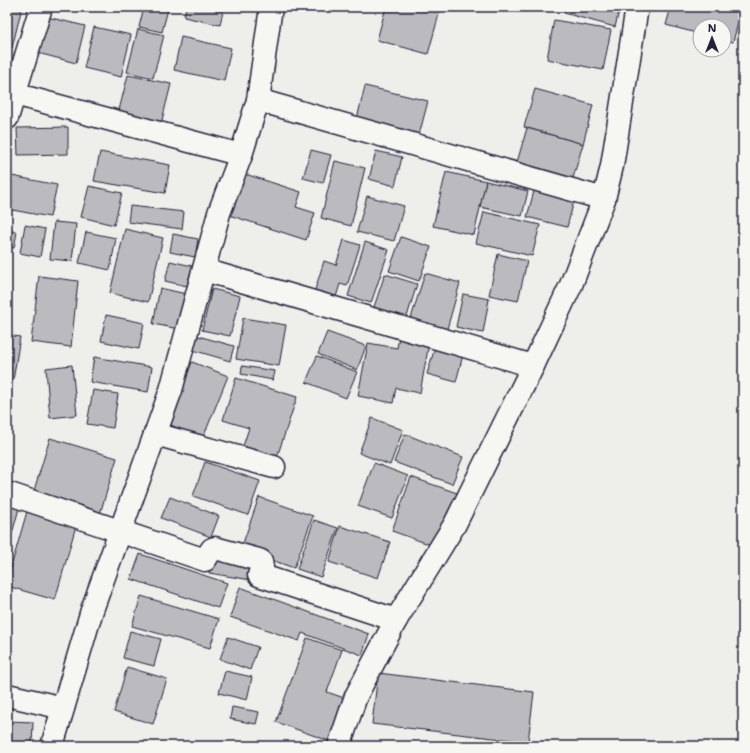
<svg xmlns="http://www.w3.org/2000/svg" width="750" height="753" viewBox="0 0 750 753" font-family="'Shantell Sans',sans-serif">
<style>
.building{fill:#bbbbbf;stroke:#22223b}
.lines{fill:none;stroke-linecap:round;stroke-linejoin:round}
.street-casing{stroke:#22223b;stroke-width:25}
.street{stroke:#f6f6f2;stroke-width:22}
</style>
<rect width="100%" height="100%" fill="#eeeeeb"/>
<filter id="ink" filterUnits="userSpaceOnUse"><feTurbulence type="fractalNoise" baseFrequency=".025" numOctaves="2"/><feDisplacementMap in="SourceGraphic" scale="8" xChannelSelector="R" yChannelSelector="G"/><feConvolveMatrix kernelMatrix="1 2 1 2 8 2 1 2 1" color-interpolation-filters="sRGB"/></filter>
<g filter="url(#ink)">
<g class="building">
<path d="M 7,7 L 22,7 L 12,48 L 7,47 Z"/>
<path d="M 144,7 L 168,9 L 162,32 L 139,27 Z"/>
<path d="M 186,7 L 224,7 L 220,25 L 184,17 Z"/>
<path d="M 386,7 L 441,7 L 428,54 L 377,40 Z"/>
<path d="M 565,7 L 620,7 L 615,27 L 564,13 Z"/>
<path d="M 671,7 L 742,7 L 733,42 L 724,40 L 724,26 L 700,26 L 700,34 L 666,25 Z"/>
<path d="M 43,16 L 85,26 L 76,63 L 34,52 Z"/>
<path d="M 554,20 L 611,30 L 603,70 L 547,59 Z"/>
<path d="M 94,27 L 131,35 L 121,77 L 84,68 Z"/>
<path d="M 138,29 L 164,35 L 153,78 L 127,72 Z"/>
<path d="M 181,37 L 231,48 L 224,81 L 174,70 Z"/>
<path d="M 128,75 L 171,84 L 161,124 L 118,114 Z"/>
<path d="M 365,86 L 428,101 L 418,139 L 356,123 Z"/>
<path d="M 535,89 L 593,105 L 583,144 L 524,127 Z"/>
<path d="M 68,127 L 68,154 L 18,155 L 17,128 Z"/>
<path d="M 527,128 L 583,144 L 571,185 L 515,169 Z"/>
<path d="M 311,150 L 331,155 L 323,183 L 303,178 Z"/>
<path d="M 376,151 L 402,157 L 395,186 L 369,179 Z"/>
<path d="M 100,152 L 170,165 L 165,193 L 94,181 Z"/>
<path d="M 335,161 L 365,168 L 351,226 L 321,218 Z"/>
<path d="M 446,172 L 486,181 L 474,235 L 433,226 Z"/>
<path d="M 242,173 L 301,192 L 296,207 L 315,213 L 306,240 L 229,215 Z"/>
<path d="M 7,175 L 57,185 L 50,217 L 7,209 Z"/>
<path d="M 486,181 L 528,191 L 522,216 L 480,207 Z"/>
<path d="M 89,186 L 122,193 L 114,225 L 81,217 Z"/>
<path d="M 534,191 L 574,201 L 567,227 L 527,217 Z"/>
<path d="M 367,196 L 404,206 L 394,241 L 357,232 Z"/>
<path d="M 130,206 L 184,212 L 182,229 L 128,222 Z"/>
<path d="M 484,212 L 540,225 L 532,256 L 476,243 Z"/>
<path d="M 54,222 L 76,224 L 72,261 L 50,259 Z"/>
<path d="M 25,225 L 45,229 L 40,257 L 20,253 Z"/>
<path d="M 125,229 L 163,238 L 148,302 L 110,293 Z"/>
<path d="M 7,230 L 17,232 L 14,248 L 7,247 Z"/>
<path d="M 86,232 L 116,238 L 110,270 L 79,263 Z"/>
<path d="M 173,234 L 198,239 L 195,257 L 170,252 Z"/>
<path d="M 401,237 L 431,247 L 419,281 L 389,271 Z"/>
<path d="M 344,240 L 360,245 L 347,286 L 340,284 L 335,300 L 314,293 L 324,261 L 336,265 Z"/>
<path d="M 365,242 L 389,250 L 371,303 L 348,296 Z"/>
<path d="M 498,254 L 527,261 L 518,301 L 489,295 Z"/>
<path d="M 170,261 L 192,266 L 187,286 L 165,281 Z"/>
<path d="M 425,273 L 460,283 L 445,336 L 409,325 Z"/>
<path d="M 385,274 L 417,284 L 405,323 L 372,313 Z"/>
<path d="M 39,276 L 78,281 L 71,347 L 31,342 Z"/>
<path d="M 160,288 L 186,294 L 179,329 L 153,324 Z"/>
<path d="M 212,289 L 240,296 L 230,336 L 202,330 Z"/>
<path d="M 463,294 L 489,299 L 483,333 L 456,327 Z"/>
<path d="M 106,315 L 144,323 L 139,349 L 101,341 Z"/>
<path d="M 243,318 L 286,325 L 279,366 L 236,359 Z"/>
<path d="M 327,332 L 366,346 L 357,370 L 318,354 Z"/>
<path d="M 191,334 L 234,346 L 230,361 L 186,348 Z"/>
<path d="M 7,335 L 20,337 L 13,381 L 7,380 Z"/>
<path d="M 399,337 L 429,343 L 420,393 L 396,388 L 393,403 L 358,396 L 368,343 L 397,348 Z"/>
<path d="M 436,344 L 464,351 L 456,382 L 427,374 Z"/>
<path d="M 317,356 L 357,372 L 346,398 L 306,382 Z"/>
<path d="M 94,357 L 152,367 L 148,392 L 90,382 Z"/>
<path d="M 192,362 L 228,376 L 203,438 L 168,424 Z"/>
<path d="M 72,365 L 77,415 L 50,418 L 46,368 Z"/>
<path d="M 242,366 L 275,371 L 273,380 L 241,374 Z"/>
<path d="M 236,378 L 297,397 L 277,457 L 243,446 L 249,428 L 223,420 Z"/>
<path d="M 93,390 L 118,394 L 113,428 L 87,424 Z"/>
<path d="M 372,418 L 403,430 L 390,465 L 359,453 Z"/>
<path d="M 405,434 L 463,457 L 452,484 L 394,462 Z"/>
<path d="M 50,438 L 117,458 L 99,517 L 32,497 Z"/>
<path d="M 205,462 L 260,481 L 248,515 L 193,496 Z"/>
<path d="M 374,463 L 408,476 L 392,518 L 358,506 Z"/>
<path d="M 411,477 L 457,493 L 437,547 L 392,531 Z"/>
<path d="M 7,497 L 21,501 L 7,552 Z"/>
<path d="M 170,497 L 219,516 L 211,537 L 161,518 Z"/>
<path d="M 259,497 L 313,516 L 294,568 L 241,549 Z"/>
<path d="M 28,508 L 77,522 L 55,600 L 7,586 L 7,581 Z"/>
<path d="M 314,520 L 338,528 L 321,577 L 297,569 Z"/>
<path d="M 340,526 L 390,542 L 378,578 L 329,562 Z"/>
<path d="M 212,553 L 255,561 L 251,580 L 209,573 Z"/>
<path d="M 140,554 L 227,583 L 218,608 L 131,579 Z"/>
<path d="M 240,587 L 369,634 L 362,655 L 302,633 L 299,641 L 230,617 Z"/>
<path d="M 141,596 L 219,619 L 210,648 L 132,626 Z"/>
<path d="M 130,631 L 161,639 L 154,666 L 123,658 Z"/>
<path d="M 228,637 L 258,647 L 250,670 L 220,659 Z"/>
<path d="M 307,638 L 342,650 L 327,692 L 347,699 L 332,742 L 276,722 Z"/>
<path d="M 127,667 L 167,679 L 153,724 L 114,712 Z"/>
<path d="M 225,671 L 252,677 L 247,700 L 219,693 Z"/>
<path d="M 378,673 L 534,692 L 528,742 L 372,724 Z"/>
<path d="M 232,707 L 259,712 L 256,724 L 230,719 Z"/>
<path d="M 7,721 L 33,722 L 32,746 L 7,746 Z"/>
</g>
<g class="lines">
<g class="street-casing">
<g id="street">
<path d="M 7,92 L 241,155"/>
<path d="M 258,100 L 604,199"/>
<path d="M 7,118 L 41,7"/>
<path d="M 204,270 L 533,366"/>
<path d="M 155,434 L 274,467"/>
<path d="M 7,493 L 205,560 L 212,549 L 215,548 L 259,560 L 261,561 L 262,567 L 259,575 L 396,620"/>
<path d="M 7,695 L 63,708"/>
<path d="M 52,746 L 92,610 L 171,390 L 219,213 L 241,155 L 258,100 L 271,7"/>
<path d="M 339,746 L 356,696 L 396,620 L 455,524 L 533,366 L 571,285 L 604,199 L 612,166 L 637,7"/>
</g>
</g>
<use href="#street" class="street"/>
</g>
</g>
<rect width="750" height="753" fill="none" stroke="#f6f6f2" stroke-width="24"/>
<rect x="12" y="12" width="726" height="729" fill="none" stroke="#22223b" stroke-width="1.5" filter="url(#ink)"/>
<g transform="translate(712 38)"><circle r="19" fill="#f6f6f2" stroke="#a1a1a9"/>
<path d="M0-3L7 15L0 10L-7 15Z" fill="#22223b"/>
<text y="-6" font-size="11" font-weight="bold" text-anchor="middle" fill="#22223b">N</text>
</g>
</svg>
